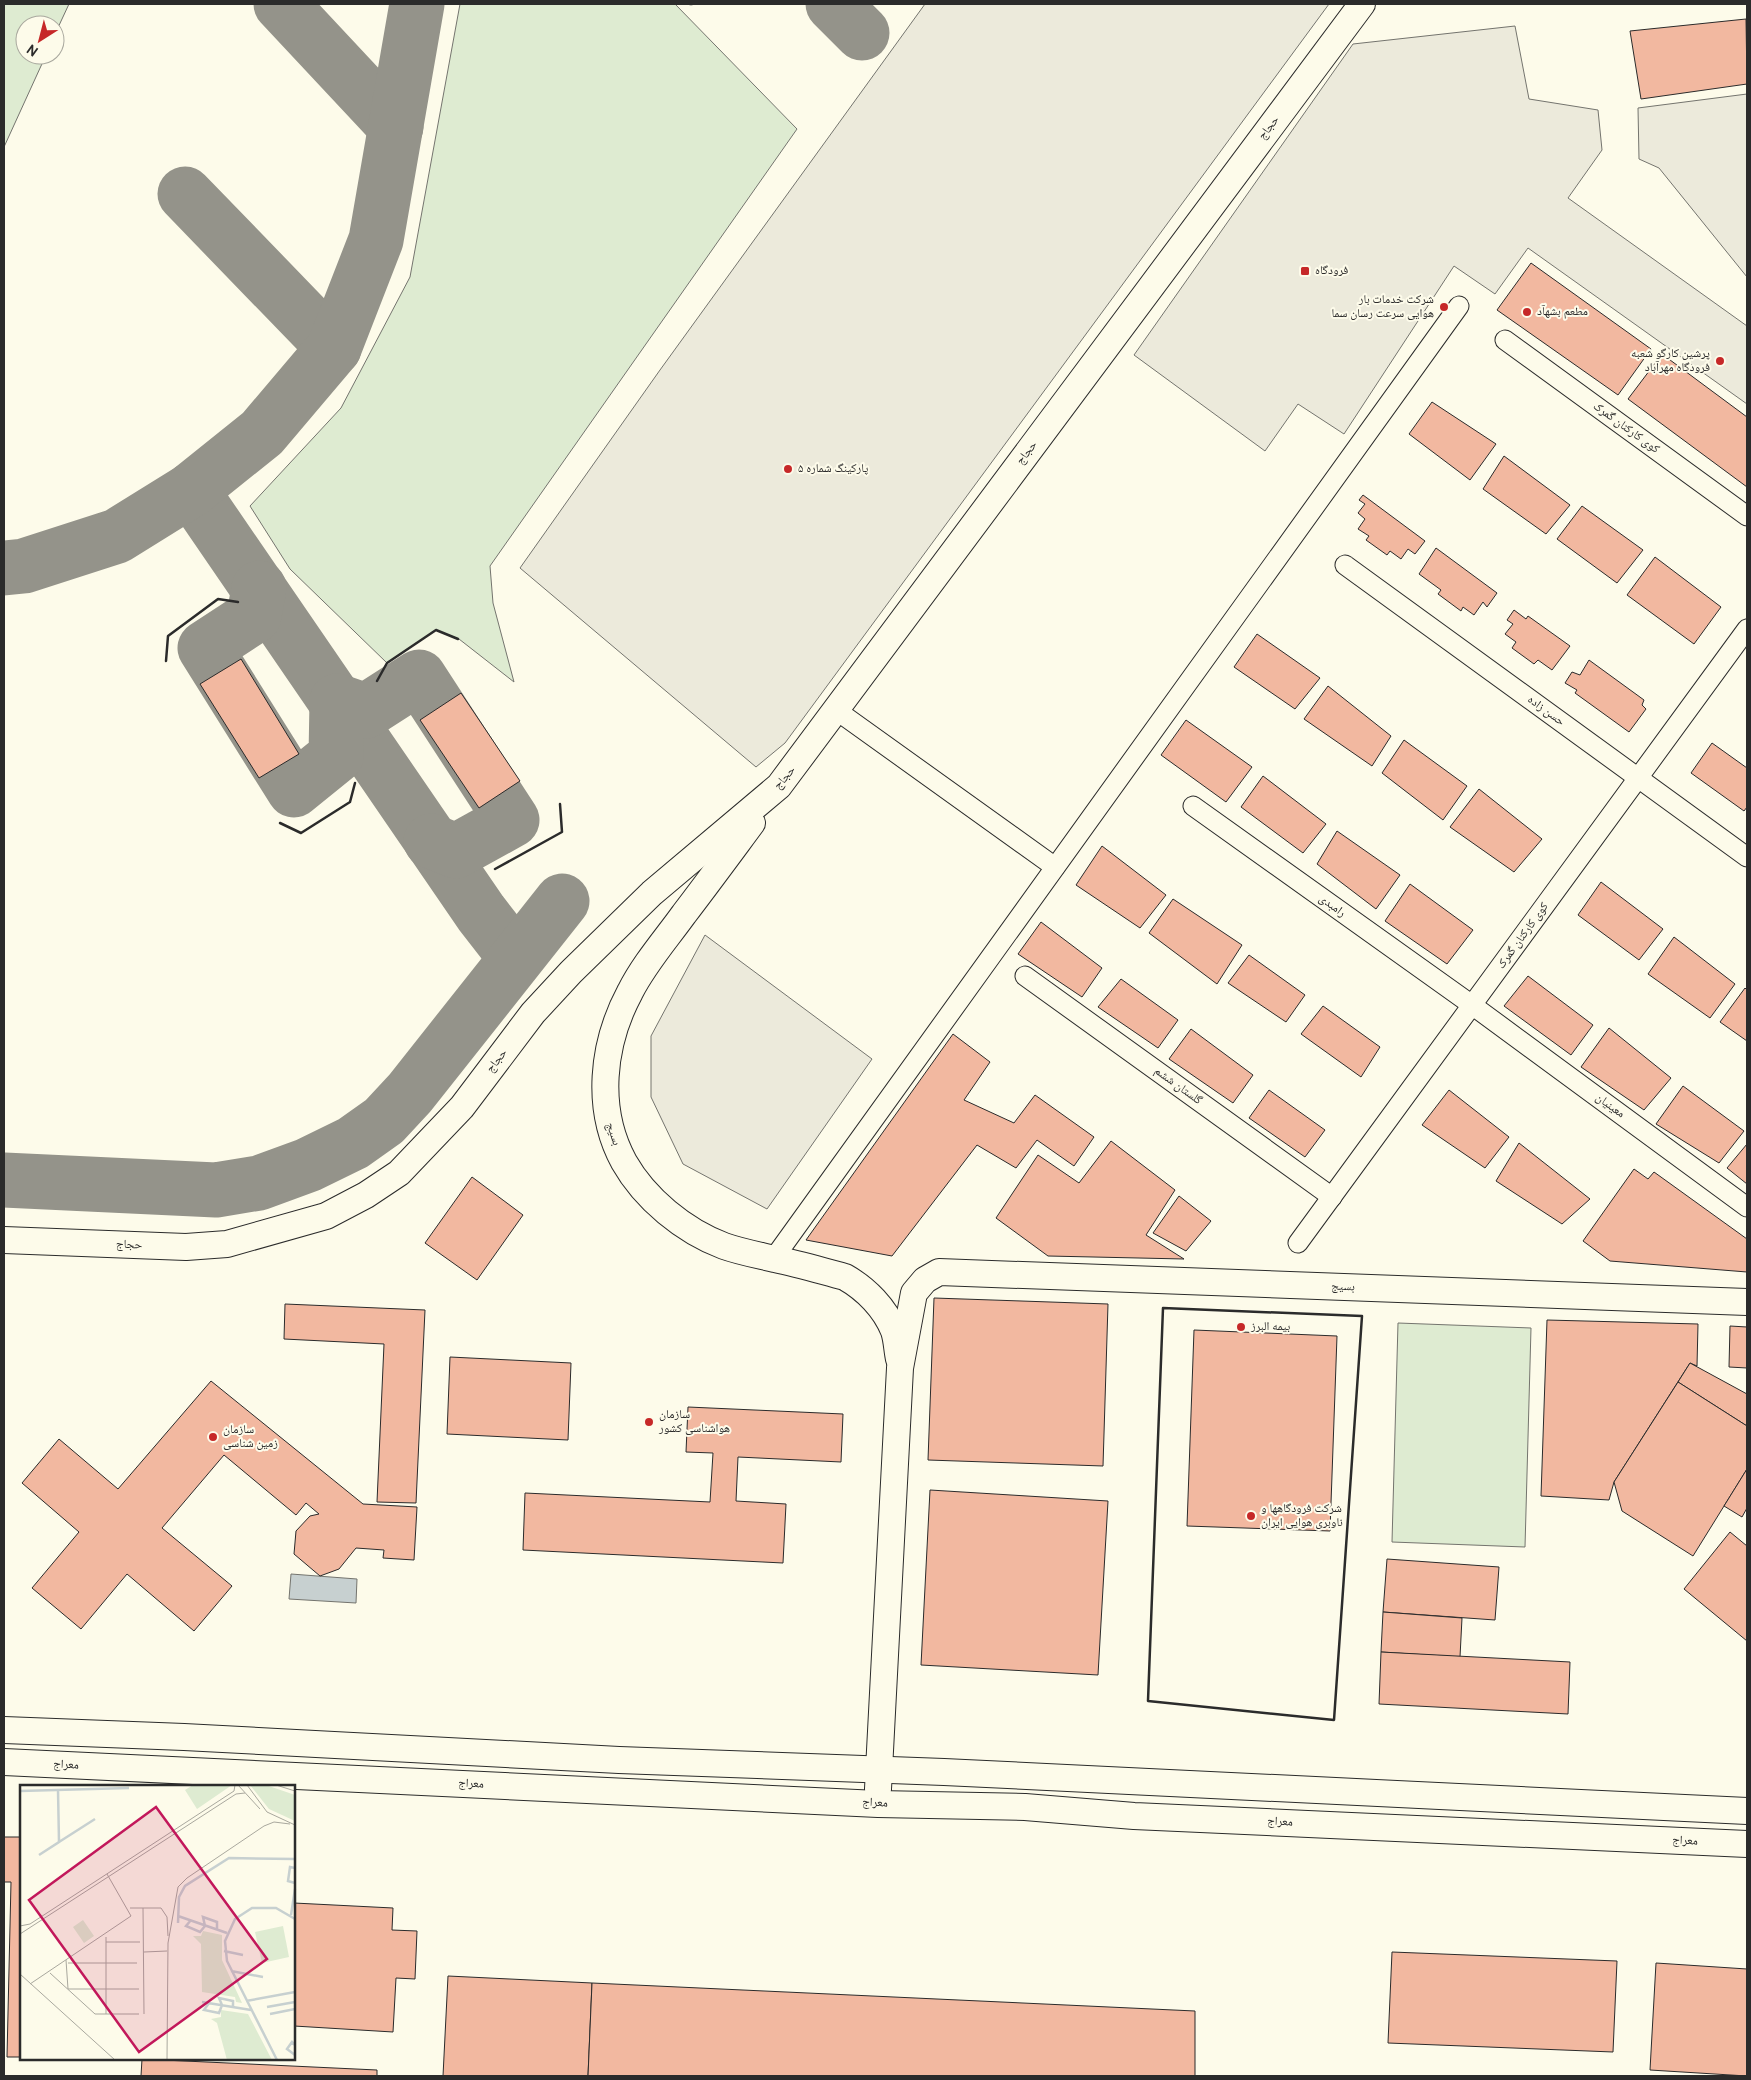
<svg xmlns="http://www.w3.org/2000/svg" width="1751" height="2080" viewBox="0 0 1751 2080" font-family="Overpass,'Noto Naskh Arabic',sans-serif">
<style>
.green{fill:#deebd1;stroke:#74746e}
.parking{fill:#eceadb;stroke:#74746e}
.water{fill:#c7d0d0;stroke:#74746e}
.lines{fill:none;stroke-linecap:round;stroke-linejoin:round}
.taxiway{stroke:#94938a;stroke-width:55}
.building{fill:#f2b8a0;stroke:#2b2b2b}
.minor-casing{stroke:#2b2b2b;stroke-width:21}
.secondary-casing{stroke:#2b2b2b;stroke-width:28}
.minor{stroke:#fdfbea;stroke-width:19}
.secondary{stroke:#fdfbea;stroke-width:26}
.wall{stroke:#2b2b2b;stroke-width:2.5}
.poi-dot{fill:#c62828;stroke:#fdfbea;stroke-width:2}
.labels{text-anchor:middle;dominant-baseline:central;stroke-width:4;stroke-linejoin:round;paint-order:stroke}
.street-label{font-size:12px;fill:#2b2b2b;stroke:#fdfbea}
.poi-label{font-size:12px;fill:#2b2b2b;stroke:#fdfbea;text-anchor:start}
.inset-river{fill:none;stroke:#c7d0d0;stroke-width:2.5}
.inset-road{fill:none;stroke:#a9a89e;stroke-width:1}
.view{fill:#c2185b;fill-opacity:0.15;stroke:#c2185b;stroke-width:2.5}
.inset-edge{fill:none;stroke:#2b2b2b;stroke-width:2.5}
</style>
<rect width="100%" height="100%" fill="#fdfbea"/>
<g class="green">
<path d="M 4,4 L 69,4 L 55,34 L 55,25 L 25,25 L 25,55 L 46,55 L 4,147 Z"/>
<path d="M 460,4 L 675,4 L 797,129 L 490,566 L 493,603 L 514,682 L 459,639 L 436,630 L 387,663 L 290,569 L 250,506 L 341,408 L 410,277 Z"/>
<path d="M 1398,1323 L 1531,1328 L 1525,1547 L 1392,1542 Z"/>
</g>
<g class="parking">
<path d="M 925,4 L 1329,4 L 785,743 L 756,767 L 520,568 L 660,370 Z"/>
<path d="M 1515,26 L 1529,99 L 1598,110 L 1602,150 L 1568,198 L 1747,326 L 1747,404 L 1528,248 L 1495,294 L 1454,266 L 1344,434 L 1298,404 L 1265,451 L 1134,355 L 1353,44 Z"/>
<path d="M 1747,94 L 1747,277 L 1659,168 L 1639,159 L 1638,108 Z"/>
<path d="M 705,935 L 872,1059 L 767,1209 L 683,1164 L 651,1097 L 651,1036 Z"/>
</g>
<path class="water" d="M 291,1574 L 357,1579 L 356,1603 L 289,1599 Z"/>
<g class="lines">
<g class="taxiway">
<path d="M 281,4 L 396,127"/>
<path d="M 833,4 L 862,33"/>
<path d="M 185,194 L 334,348"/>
<path d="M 191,490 L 481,913 L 516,958"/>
<path d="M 4,568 L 24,566 L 117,536 L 191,490 L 262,433 L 334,348 L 376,240 L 417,4"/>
<path d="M 259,588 L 254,616 L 205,648 L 294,790 L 336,756 L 337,701 L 366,711 L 419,677 L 512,820 L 456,851 L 431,841"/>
<path d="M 4,1180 L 216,1190 L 259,1183 L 308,1165 L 353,1143 L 384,1121 L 410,1093 L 562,901"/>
</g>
</g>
<g class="building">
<path d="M 1746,19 L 1747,84 L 1641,99 L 1630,31 Z"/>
<path d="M 1531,263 L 1651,349 L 1618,395 L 1497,310 Z"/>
<path d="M 1662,354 L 1747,417 L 1747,487 L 1628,399 Z"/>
<path d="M 1432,402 L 1496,444 L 1470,480 L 1409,434 Z"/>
<path d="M 1504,456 L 1570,505 L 1546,534 L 1483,489 Z"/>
<path d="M 1363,495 L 1425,541 L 1415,554 L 1408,549 L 1401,559 L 1390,551 L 1387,555 L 1366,540 L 1369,536 L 1358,529 L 1365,519 L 1358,513 L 1365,504 L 1359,500 Z"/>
<path d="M 1582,506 L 1643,550 L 1617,583 L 1557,539 Z"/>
<path d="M 1436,548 L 1497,593 L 1487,607 L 1483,602 L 1474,615 L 1463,607 L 1461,611 L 1438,594 L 1441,590 L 1419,574 Z"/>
<path d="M 1655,557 L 1721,607 L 1694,644 L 1627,595 Z"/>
<path d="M 1514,610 L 1526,619 L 1528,616 L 1570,646 L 1552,670 L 1538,660 L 1534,664 L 1512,648 L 1516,642 L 1505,634 L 1513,624 L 1507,620 Z"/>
<path d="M 1257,634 L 1320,678 L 1295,709 L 1234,667 Z"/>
<path d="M 241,659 L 299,754 L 259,778 L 200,684 Z"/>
<path d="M 1589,660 L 1644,700 L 1642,705 L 1646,709 L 1629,732 L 1575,693 L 1577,690 L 1565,683 L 1572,672 L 1580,675 Z"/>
<path d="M 1328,686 L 1391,736 L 1372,766 L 1304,719 Z"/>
<path d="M 461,693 L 520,781 L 479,808 L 420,720 Z"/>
<path d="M 1186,720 L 1252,767 L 1226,802 L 1161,755 Z"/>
<path d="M 1404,740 L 1467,786 L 1443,820 L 1382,773 Z"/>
<path d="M 1712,743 L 1747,768 L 1747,807 L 1744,811 L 1691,773 Z"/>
<path d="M 1263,776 L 1326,824 L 1303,853 L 1241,807 Z"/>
<path d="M 1479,789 L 1542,839 L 1514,872 L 1450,827 Z"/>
<path d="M 1337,831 L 1400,875 L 1376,909 L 1317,864 Z"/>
<path d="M 1102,846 L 1166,895 L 1140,928 L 1076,885 Z"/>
<path d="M 1601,882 L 1663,929 L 1639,960 L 1578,915 Z"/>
<path d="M 1410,884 L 1473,930 L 1447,964 L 1385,921 Z"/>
<path d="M 1173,899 L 1242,945 L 1217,984 L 1149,933 Z"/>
<path d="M 1041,922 L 1102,968 L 1082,997 L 1018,954 Z"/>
<path d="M 1674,937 L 1735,984 L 1710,1018 L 1648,974 Z"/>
<path d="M 1249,955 L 1305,995 L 1286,1022 L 1228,983 Z"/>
<path d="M 1528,976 L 1593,1025 L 1571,1055 L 1504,1006 Z"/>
<path d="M 1121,979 L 1178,1020 L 1158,1048 L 1098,1007 Z"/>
<path d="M 1745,988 L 1747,990 L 1747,1041 L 1720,1022 Z"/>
<path d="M 1323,1006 L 1380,1047 L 1361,1077 L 1301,1034 Z"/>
<path d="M 1609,1028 L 1671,1078 L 1644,1110 L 1581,1067 Z"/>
<path d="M 1191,1029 L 1253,1075 L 1233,1103 L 1169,1059 Z"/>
<path d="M 953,1034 L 990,1062 L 964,1100 L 1014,1123 L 1035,1095 L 1094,1137 L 1074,1166 L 1037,1140 L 1016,1168 L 977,1145 L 892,1256 L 806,1240 Z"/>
<path d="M 1683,1086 L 1744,1131 L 1719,1163 L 1656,1124 Z"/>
<path d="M 1269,1090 L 1325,1130 L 1305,1157 L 1249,1118 Z"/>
<path d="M 1449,1090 L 1509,1137 L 1485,1168 L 1422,1125 Z"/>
<path d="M 1111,1141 L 1175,1190 L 1146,1235 L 1184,1259 L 1048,1256 L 996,1218 L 1038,1155 L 1079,1183 Z"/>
<path d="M 1519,1143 L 1590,1199 L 1562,1224 L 1496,1181 Z"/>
<path d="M 1747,1144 L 1747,1184 L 1727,1168 Z"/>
<path d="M 1634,1169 L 1648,1179 L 1654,1172 L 1747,1239 L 1747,1272 L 1610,1261 L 1583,1241 Z"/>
<path d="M 472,1177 L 523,1215 L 477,1280 L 425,1243 Z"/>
<path d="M 1179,1196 L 1211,1221 L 1186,1251 L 1153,1233 Z"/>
<path d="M 934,1298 L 1108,1304 L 1103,1466 L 928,1460 Z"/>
<path d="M 285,1304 L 425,1310 L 416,1503 L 377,1502 L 384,1344 L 284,1339 Z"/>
<path d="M 1547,1320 L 1698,1324 L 1697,1366 L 1690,1363 L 1614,1482 L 1609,1500 L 1541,1496 Z"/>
<path d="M 1730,1326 L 1747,1327 L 1747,1368 L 1729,1367 Z"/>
<path d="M 1194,1330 L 1337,1336 L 1330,1531 L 1187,1526 Z"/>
<path d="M 450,1357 L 571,1363 L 568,1440 L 447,1434 Z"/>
<path d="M 1690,1363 L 1747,1394 L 1747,1426 L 1678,1382 Z"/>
<path d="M 211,1381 L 363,1504 L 417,1507 L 414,1560 L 383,1558 L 384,1550 L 356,1548 L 339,1569 L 320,1576 L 294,1554 L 296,1531 L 310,1516 L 319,1514 L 306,1503 L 296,1515 L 224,1455 L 162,1528 L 232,1586 L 194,1631 L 127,1574 L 81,1629 L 32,1588 L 79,1532 L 22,1483 L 59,1439 L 118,1489 Z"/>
<path d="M 1678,1382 L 1747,1426 L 1747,1469 L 1693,1556 L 1622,1511 L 1614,1482 Z"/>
<path d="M 688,1407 L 843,1414 L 841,1462 L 738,1457 L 736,1501 L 786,1504 L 783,1563 L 523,1550 L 525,1493 L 710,1502 L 713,1453 L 686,1452 Z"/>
<path d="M 1747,1469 L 1747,1508 L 1742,1517 L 1724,1506 Z"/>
<path d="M 930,1490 L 1108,1501 L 1098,1675 L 921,1665 Z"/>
<path d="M 1730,1532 L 1747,1546 L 1747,1641 L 1684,1589 Z"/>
<path d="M 1387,1559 L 1499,1567 L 1495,1620 L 1383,1612 Z"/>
<path d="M 1383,1612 L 1462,1618 L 1460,1657 L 1381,1652 Z"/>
<path d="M 1381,1652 L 1570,1662 L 1568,1714 L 1379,1704 Z"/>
<path d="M 4,1837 L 21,1837 L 21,2057 L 7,2057 L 11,1882 L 4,1882 Z"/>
<path d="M 294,1903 L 393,1908 L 392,1930 L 417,1931 L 415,1979 L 396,1978 L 393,2032 L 294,2026 Z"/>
<path d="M 1392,1952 L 1617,1961 L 1613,2052 L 1388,2043 Z"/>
<path d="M 1656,1963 L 1747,1969 L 1747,2076 L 1650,2070 Z"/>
<path d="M 448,1976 L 592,1983 L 588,2076 L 443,2076 Z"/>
<path d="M 592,1983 L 1195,2011 L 1195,2076 L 588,2076 Z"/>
<path d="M 142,2059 L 377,2070 L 377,2076 L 141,2076 Z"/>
</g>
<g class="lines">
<g class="minor-casing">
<g id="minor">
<path d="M 1505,340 L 1747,516"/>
<path d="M 1345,565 L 1747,857"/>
<path d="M 836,710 L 1055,867"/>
<path d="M 1193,806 L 1472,1005 L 1747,1207"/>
<path d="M 1025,976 L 1332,1197"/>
<path d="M 1298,1243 L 1747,629"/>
<path d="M 774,1258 L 1459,306"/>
</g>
</g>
<g class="secondary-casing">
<g id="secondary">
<path d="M 752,823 C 729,854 707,884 684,914 C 666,939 644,964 630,992 C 602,1044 595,1109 624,1162 C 645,1199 684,1231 724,1246 C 741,1252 758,1255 775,1259 C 799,1264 822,1271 845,1277 C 866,1289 885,1308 894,1331 C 897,1340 897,1350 899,1359"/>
<path d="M 4,1240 L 186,1247 L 227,1244 L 326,1216 L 366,1195 L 399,1173 L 462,1107 L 533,1013 L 571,972 L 652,893 L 779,786 L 1362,4"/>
<path d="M 4,1730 L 184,1737 L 619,1760 L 944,1772 L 1747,1811"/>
<path d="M 4,1762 L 878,1804 L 1025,1807 L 1134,1816 L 1747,1844"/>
<path d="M 878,1789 L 900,1368 L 914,1293 L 925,1280 L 939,1272 L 1747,1302"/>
</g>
</g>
<use href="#minor" class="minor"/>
<use href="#secondary" class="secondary"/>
<g class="wall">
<path d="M 690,4 L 692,4"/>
<path d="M 166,661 L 168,636 L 218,599 L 238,602"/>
<path d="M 377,681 L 387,663 L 436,630 L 458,639"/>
<path d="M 280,823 L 301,833 L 350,802 L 355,783"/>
<path d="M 495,869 L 562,832 L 560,804"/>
<path d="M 1163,1308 L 1362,1316 L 1334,1720 L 1148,1701 Z"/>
</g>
</g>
<g class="poi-dot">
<rect x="1300" y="266" width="10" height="10" rx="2.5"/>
<circle cx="1444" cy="307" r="5"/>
<circle cx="1527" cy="312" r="5"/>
<circle cx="1720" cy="361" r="5"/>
<circle cx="788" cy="469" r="5"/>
<circle cx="1241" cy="1327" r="5"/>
<circle cx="649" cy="1422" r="5"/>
<circle cx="213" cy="1437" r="5"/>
<circle cx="1251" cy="1516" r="5"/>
</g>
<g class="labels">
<g class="street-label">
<text transform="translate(1269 128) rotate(-53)">حجاج</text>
<text transform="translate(1626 428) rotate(36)">کوی کارکنان گمرک</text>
<text transform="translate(1027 453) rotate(-53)">حجاج</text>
<text transform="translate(1546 711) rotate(36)">حسن زاده</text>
<text transform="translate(785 778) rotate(-50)">حجاج</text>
<text transform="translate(1332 906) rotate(36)">رامبدی</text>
<text transform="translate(1523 936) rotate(-54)">کوی کارکنان گمرک</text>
<text transform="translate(497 1061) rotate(-53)">حجاج</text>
<text transform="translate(1178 1086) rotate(36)">گلستان ششم</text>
<text transform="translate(1610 1106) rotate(36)">معینیان</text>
<text transform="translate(613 1134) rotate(72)">بسیج</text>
<text transform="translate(129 1245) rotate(2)">حجاج</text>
<text transform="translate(1343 1287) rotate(2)">بسیج</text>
<text transform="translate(66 1765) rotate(3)">معراج</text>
<text transform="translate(471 1784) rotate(3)">معراج</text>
<text transform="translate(875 1803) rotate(3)">معراج</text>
<text transform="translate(1280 1822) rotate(3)">معراج</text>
<text transform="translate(1685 1841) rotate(3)">معراج</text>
</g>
<g class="poi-label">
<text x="1315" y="271">فرودگاه</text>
<text x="1434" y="300" text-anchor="end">شرکت خدمات بار<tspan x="1434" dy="14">هوایی سرعت رسان سما</tspan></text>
<text x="1537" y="312">مطعم بشهآد</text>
<text x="1710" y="354" text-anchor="end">پرشین کارگو شعبه<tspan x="1710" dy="14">فرودگاه مهرآباد</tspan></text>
<text x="798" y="469">پارکینگ شماره ۵</text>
<text x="1251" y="1327">بیمه البرز</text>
<text x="659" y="1415">سازمان<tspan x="659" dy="14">هواشناسی کشور</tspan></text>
<text x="223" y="1430">سازمان<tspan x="223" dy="14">زمین شناسی</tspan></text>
<text x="1261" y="1509">شرکت فرودگاهها و<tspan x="1261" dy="14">ناوبری هوایی ایران</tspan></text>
</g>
</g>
<g transform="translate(20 1785)">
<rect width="275" height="275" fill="#fdfbea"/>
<path d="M 173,0 L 212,0 L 177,24 L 165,5 ZM 230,0 L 246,0 L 275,10 L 275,36 L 249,24 ZM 63,135 L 74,151 L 64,158 L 53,142 ZM 263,141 L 269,172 L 242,178 L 235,147 ZM 183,146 L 202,150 L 202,175 L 222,218 L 216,217 L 215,212 L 182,207 L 181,159 L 173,151 L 181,151 ZM 201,225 L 228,229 L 252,275 L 207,275 L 197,238 L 191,234 L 201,232 Z" fill="#deebd1"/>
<path class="inset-river" d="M 0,6 L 109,3M 39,57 L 75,34M 19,70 L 39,57 L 38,5M 275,83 L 270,82 L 268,96 L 275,98M 271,130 L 275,104M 158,131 L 207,148M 171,135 L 166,141 L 180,147 L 185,141 L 183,132 L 197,137 L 197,145M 158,138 L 159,112 L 165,101 L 209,73 L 275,74M 204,166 L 223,170M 211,186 L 243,192M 226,216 L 275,207M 182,217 L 231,225M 189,218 L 184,225 L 199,228 L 202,220 L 199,213 L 213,216 L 213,222M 247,222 L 275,217M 250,229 L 275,224M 275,260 L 272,257 L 267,264 L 275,270M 257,275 L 207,176 L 205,156 L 215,134 L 232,123 L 256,123 L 275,134"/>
<path class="inset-road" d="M 218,0 L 240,24M 227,0 L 247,27 L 275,40M 256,0 L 275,6M 110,123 L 141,123 L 147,132 L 148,151M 123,123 L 124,229M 0,141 L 10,139 L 76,96 L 214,6 L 215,0M 0,149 L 216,9 L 225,8M 86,157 L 120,157M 124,167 L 147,166M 46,175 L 48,204 L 119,204M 48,178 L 117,178M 30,188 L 75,229 L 119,229M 0,189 L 95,275M 10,199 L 111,131 L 87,89M 86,229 L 86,152M 147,275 L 148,158 L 158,102 L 167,93 L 244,41 L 254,37 L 270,39"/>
<path class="view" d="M 136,22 L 247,174 L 119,267 L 9,115 Z"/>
<rect width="275" height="275" class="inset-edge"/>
</g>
<rect width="1751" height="2080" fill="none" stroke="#2b2b2b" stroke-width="10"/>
<g transform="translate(40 40) rotate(216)"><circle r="24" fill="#fdfbea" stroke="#a9a89e"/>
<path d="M0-4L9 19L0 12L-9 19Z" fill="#c62828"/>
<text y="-8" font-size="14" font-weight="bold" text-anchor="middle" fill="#2b2b2b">N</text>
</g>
</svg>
